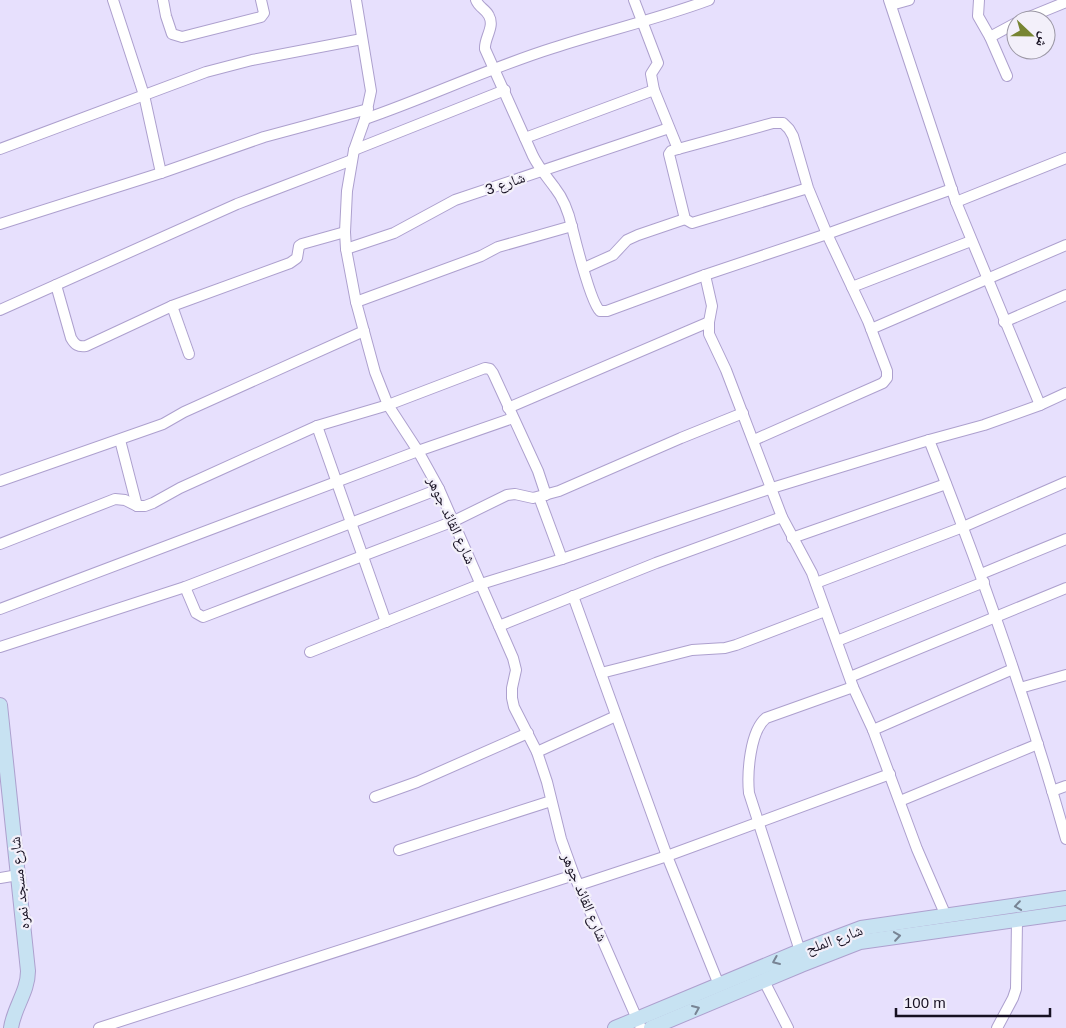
<svg xmlns="http://www.w3.org/2000/svg" width="1066" height="1028" viewBox="0 0 1066 1028" font-family="Arial,'Noto Naskh Arabic',sans-serif">
<style>
.lines{fill:none;stroke-linecap:round;stroke-linejoin:round}
.street-casing{stroke:#ada0ce;stroke-width:12}
.secondary-casing{stroke:#ada0ce;stroke-width:16}
.street{stroke:#fff;stroke-width:10}
.secondary{stroke:#c7e2f2;stroke-width:14}
.oneway{stroke:#788494}
.labels{text-anchor:middle;dominant-baseline:central;stroke-width:4.5;stroke-linejoin:round;paint-order:stroke}
.street-label{font-size:15px;fill:#171122;stroke:#f3f0fa}
</style>
<rect width="100%" height="100%" fill="#e7e0fd"/>
<g class="lines">
<g class="street-casing">
<g id="street">
<path d="M 113,0 L 144,95 L 161,173"/>
<path d="M 163,0 L 166,16 L 172,34 L 182,37 L 261,17 L 264,13 L 261,0"/>
<path d="M 356,0 L 371,91 L 365,119 L 354,150 L 347,191 L 345,232 L 346,249 L 356,302 L 375,372 L 388,405 L 418,451 L 439,489 L 513,658 L 516,670 L 512,688 L 512,698 L 514,707 L 537,752 L 547,782 L 561,839 L 574,875 L 641,1028"/>
<path d="M 476,0 C 479,8 486,9 489,16 C 495,27 484,38 485,49 L 533,156 C 539,168 547,177 555,188 C 563,198 569,214 572,227 C 576,243 591,303 600,311 L 607,311 L 705,275 L 827,234 L 952,189"/>
<path d="M 634,0 L 658,63 L 651,74 L 654,90 L 678,149"/>
<path d="M 889,0 L 956,202 L 1040,405"/>
<path d="M 979,0 L 978,16 L 990,37 L 1007,76"/>
<path d="M 891,5 L 909,0"/>
<path d="M 1022,20 L 1066,2"/>
<path d="M 990,37 L 1016,23"/>
<path d="M 365,119 C 429,97 489,68 553,48 C 605,31 658,19 709,0"/>
<path d="M 525,138 L 654,90"/>
<path d="M 0,149 L 206,72 L 252,60 L 362,39"/>
<path d="M 354,150 L 505,90"/>
<path d="M 956,202 L 1066,158"/>
<path d="M 0,224 L 161,173 L 264,137 L 368,109"/>
<path d="M 346,249 L 394,233 L 455,200 L 669,128"/>
<path d="M 584,268 L 613,255 L 627,240 L 638,235 L 685,219"/>
<path d="M 705,275 L 712,306 L 709,322 L 709,334 L 726,370 L 782,517 L 812,573 L 853,687 L 873,730 L 917,849 L 946,916"/>
<path d="M 56,285 L 71,338 C 75,345 78,347 86,346 L 172,306 L 290,263 L 297,258 L 299,246 L 302,244 L 345,232"/>
<path d="M 852,287 L 971,241"/>
<path d="M 356,302 L 481,256 L 498,247 L 572,226"/>
<path d="M 172,306 L 189,354"/>
<path d="M 0,310 L 237,204 L 352,160"/>
<path d="M 1004,322 L 1066,295"/>
<path d="M 871,329 L 1066,245"/>
<path d="M 508,408 L 709,322"/>
<path d="M 317,426 L 386,622"/>
<path d="M 120,440 L 137,506"/>
<path d="M 754,440 L 883,383 L 887,378 L 887,371 L 868,321 L 827,234 L 808,188 L 793,136 L 789,129 L 783,123 L 773,123 L 678,149 L 671,151 L 669,154 L 685,219 L 692,223 L 808,188"/>
<path d="M 929,440 C 981,571 1028,703 1066,839"/>
<path d="M 0,481 L 163,424 L 184,412 L 364,331"/>
<path d="M 539,497 L 562,559"/>
<path d="M 792,538 L 946,484"/>
<path d="M 0,544 L 115,499 L 125,500 L 137,506 L 145,506 L 153,503 L 180,488 L 317,426 L 388,405 L 485,368 L 490,369 L 493,373 L 538,471 L 546,495"/>
<path d="M 981,574 L 1066,539"/>
<path d="M 816,583 L 963,527 L 1066,482"/>
<path d="M 185,587 L 196,613 L 203,617 L 454,521 L 507,495 L 515,494 L 533,498 L 559,491 L 681,438 L 743,413"/>
<path d="M 573,596 L 667,856 L 719,985"/>
<path d="M 0,609 L 418,451 L 513,418"/>
<path d="M 499,626 L 656,563 L 782,517"/>
<path d="M 837,641 L 984,582"/>
<path d="M 0,647 L 185,587 L 439,489"/>
<path d="M 310,652 L 481,584 L 562,559 L 772,488 L 929,440 L 984,425 L 1040,405 L 1066,393"/>
<path d="M 601,673 L 692,650 L 725,648 L 736,645 L 825,611"/>
<path d="M 850,677 L 1066,588"/>
<path d="M 1020,688 L 1066,675"/>
<path d="M 873,730 L 1013,669"/>
<path d="M 537,752 L 616,716"/>
<path d="M 1052,791 L 1066,786"/>
<path d="M 375,797 L 417,782 L 528,733"/>
<path d="M 900,801 L 1038,744"/>
<path d="M 399,850 L 551,801"/>
<path d="M 0,878 L 18,875"/>
<path d="M 579,885 L 667,856 L 890,774"/>
<path d="M 800,951 L 749,793 C 747,773 750,731 766,718 L 853,687"/>
<path d="M 764,981 L 788,1028"/>
<path d="M 99,1028 L 574,875"/>
<path d="M 997,1028 L 1013,998 L 1016,989 L 1017,921"/>
</g>
</g>
<g class="secondary-casing">
<g id="secondary">
<path d="M 0,705 L 28,971 C 28,992 14,1007 11,1028"/>
<path d="M 615,1028 L 800,951 L 861,928 L 1066,898"/>
<path d="M 651,1028 L 801,965 L 860,942 L 1066,913"/>
</g>
</g>
<use href="#street" class="street"/>
<use href="#secondary" class="secondary"/>
</g>
<defs><path id="oneway-chevron" d="M-2-3.5L2.5 0L-2 3.5" fill="none" stroke-width="1.6" stroke-linecap="round" stroke-linejoin="round" transform="scale(1.25)"/></defs>
<g class="oneway">
<use href="#oneway-chevron" transform="translate(1018 906) rotate(172)"/>
<use href="#oneway-chevron" transform="translate(897 936) rotate(-8)"/>
<use href="#oneway-chevron" transform="translate(776 961) rotate(157)"/>
<use href="#oneway-chevron" transform="translate(696 1009) rotate(-23)"/>
</g>
<g class="labels">
<g class="street-label">
<text transform="translate(505 183) rotate(-19)">شارع 3</text>
<text transform="translate(452 520) rotate(65)">شارع القائد جوهر</text>
<text transform="translate(19 883) rotate(-96)">شارع مسجد نمره</text>
<text transform="translate(585 897) rotate(67)">شارع القائد جوهر</text>
<text transform="translate(834 939) rotate(-20)">شارع الملح</text>
</g>
</g>
<g transform="translate(1031 35) rotate(112)"><circle r="24" fill="#f3f0fa" stroke="#9b97a4"/>
<path d="M0-4L9 19L0 12L-9 19Z" fill="#778532"/>
<text y="-8" font-size="14" font-weight="bold" text-anchor="middle" fill="#171122">ش</text>
</g>
<path d="M896 1008v8h154v-8" fill="none" stroke="#171122" stroke-width="2.5"/>
<text x="904" y="1008" font-size="15" fill="#171122" stroke="#f3f0fa" stroke-width="4" paint-order="stroke">100 m</text>
</svg>
